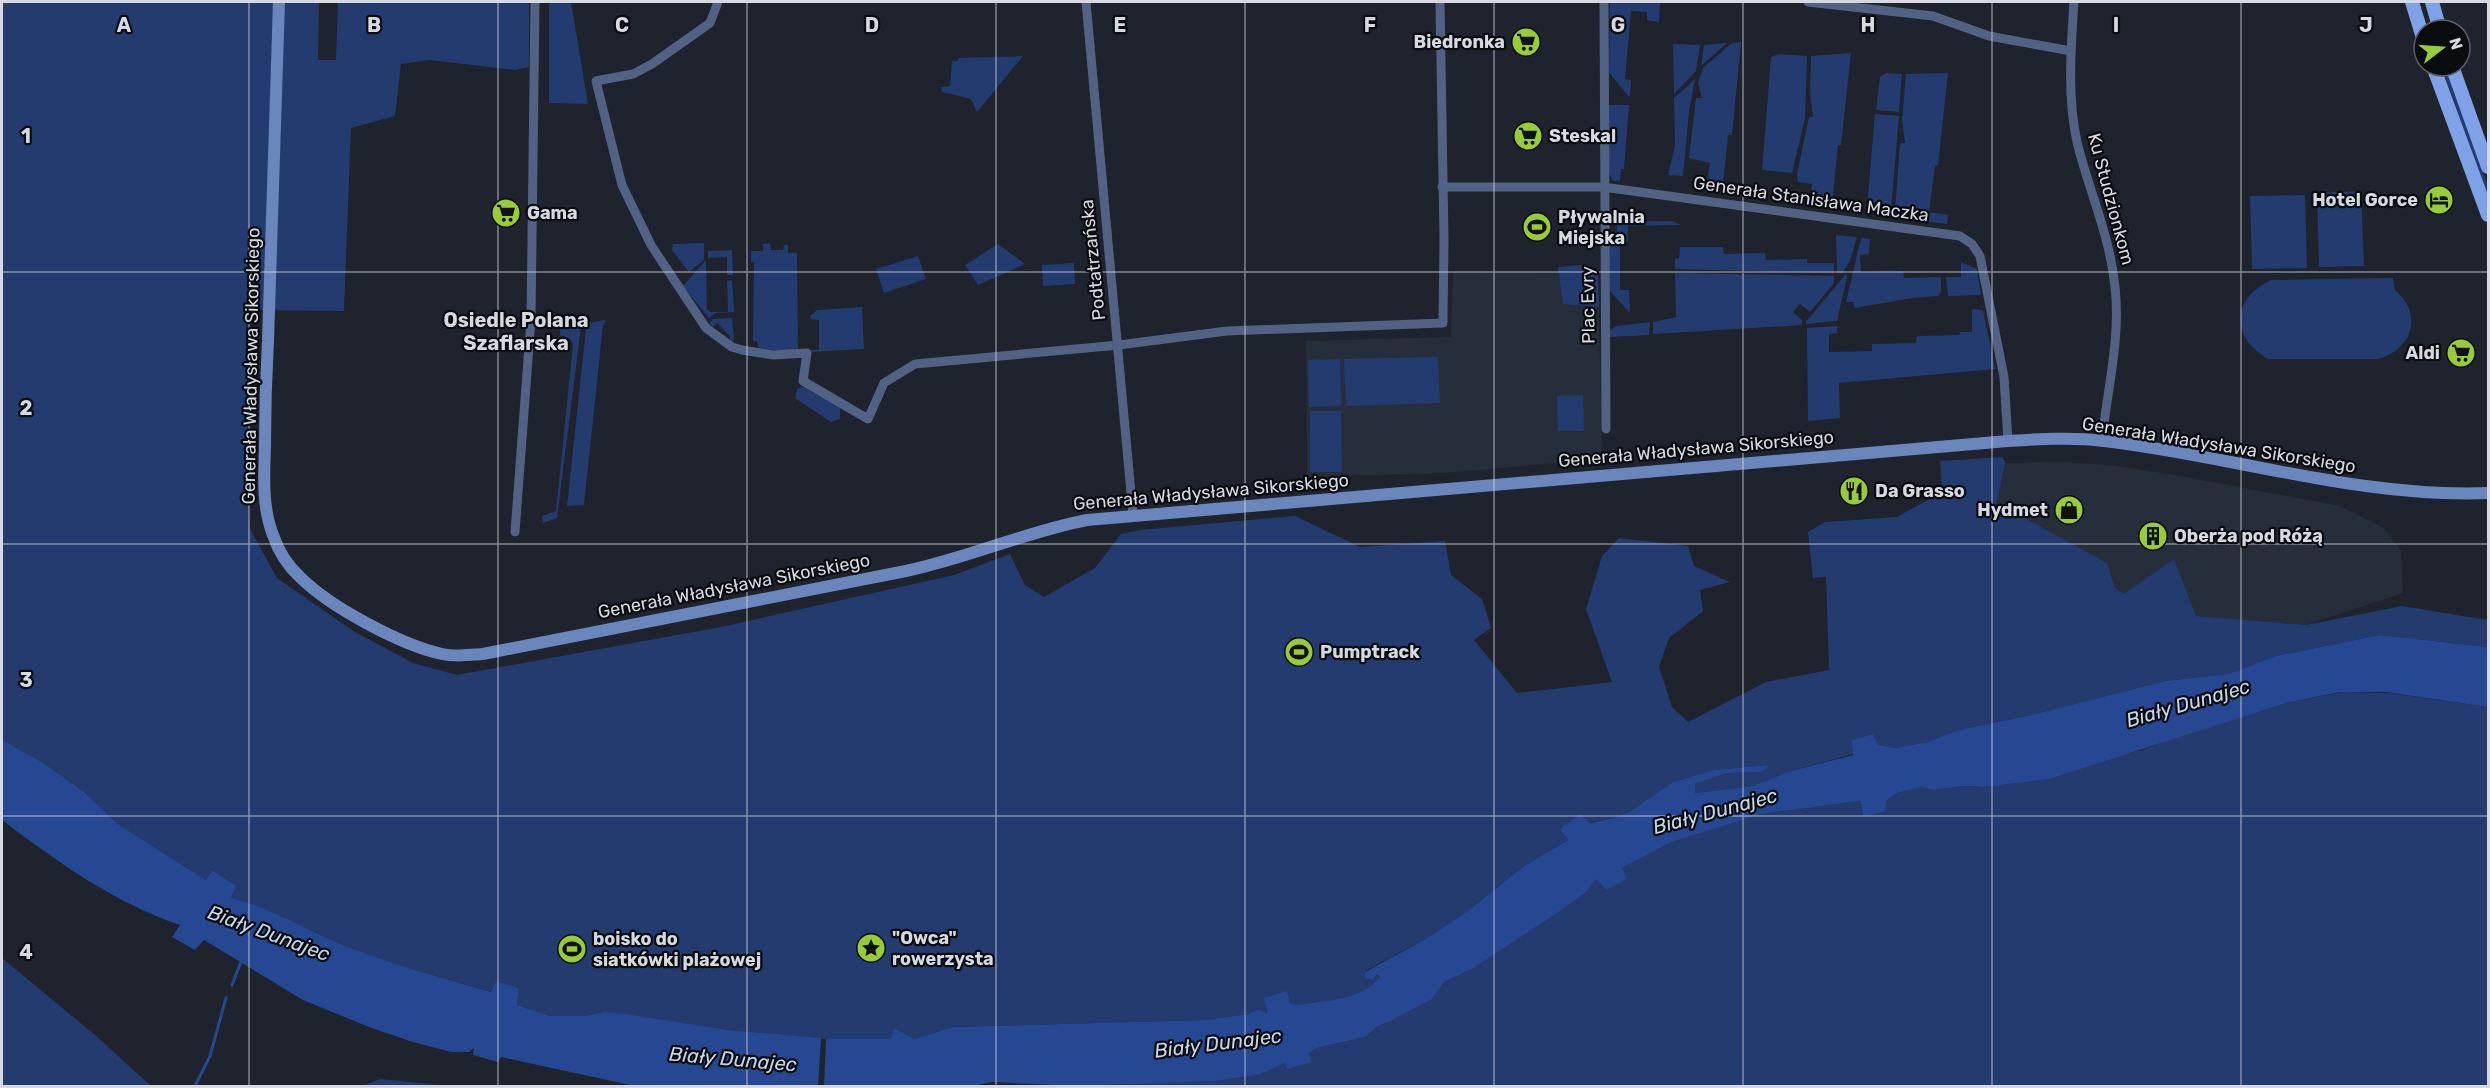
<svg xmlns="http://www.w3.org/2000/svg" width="2490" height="1088" viewBox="0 0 2490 1088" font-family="Rubik,sans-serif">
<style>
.built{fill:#262e3c}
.green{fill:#233b6f}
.water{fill:#264893}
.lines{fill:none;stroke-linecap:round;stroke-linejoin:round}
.stream{stroke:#264893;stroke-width:3}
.street{stroke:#516284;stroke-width:9}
.secondary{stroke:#6a86bc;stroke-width:12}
.primary{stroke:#7ea1e7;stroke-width:14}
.grid{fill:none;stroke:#d6d9e0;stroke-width:1.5;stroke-opacity:0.55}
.labels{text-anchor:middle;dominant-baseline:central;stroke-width:4.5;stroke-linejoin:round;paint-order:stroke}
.poi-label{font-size:18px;font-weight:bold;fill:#d6d9e0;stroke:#0a0c10;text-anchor:start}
.street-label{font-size:18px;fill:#d6d9e0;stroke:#0a0c10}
.neighbourhood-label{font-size:20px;font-weight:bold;fill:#d6d9e0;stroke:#0a0c10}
.water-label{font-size:20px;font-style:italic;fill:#cad5ea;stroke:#0a0c10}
.grid-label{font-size:20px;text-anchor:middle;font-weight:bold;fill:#d6d9e0;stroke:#0a0c10;stroke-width:4.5;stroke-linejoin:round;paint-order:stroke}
</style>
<rect width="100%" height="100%" fill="#1e232d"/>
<g class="built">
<path d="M 1453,272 L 1598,273 L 1602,459 L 1446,473 L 1307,477 L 1306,341 L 1451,337 Z"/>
<path d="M 2064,462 L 2110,465 L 2170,474 L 2340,506 L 2384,528 L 2401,551 L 2403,593 L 2306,625 L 2196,616 L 2124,595 L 2115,588 L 2107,563 L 1994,511 L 2005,463 Z"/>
</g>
<g class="green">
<path d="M 2,2 L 319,2 L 318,60 L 336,60 L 338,2 L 529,2 L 529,67 L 515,70 L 430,60 L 401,64 L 395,116 L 351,128 L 344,311 L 246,310 L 249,527 L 277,578 L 355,632 L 413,663 L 457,675 L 721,627 L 954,575 L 1010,554 L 1025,585 L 1044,597 L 1095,568 L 1121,534 L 1140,530 L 1295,516 L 1360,547 L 1445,541 L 1451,575 L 1482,599 L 1491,628 L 1474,640 L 1517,693 L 1612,682 L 1586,609 L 1602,556 L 1619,538 L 1688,546 L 1694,566 L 1730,582 L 1700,590 L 1703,611 L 1669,638 L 1659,667 L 1672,707 L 1688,722 L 1766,682 L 1829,670 L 1826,577 L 1813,578 L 1808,532 L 1825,522 L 1897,517 L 1942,492 L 1940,461 L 2003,457 L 2005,463 L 1995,511 L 2023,517 L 2107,563 L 2115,588 L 2124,594 L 2174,559 L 2196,616 L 2306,625 L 2402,606 L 2488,620 L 2488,647 L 2380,635 L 2276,656 L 2228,674 L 2165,681 L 2031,715 L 1958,730 L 1928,742 L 1895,748 L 1877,745 L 1873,734 L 1851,740 L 1853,754 L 1787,772 L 1753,786 L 1695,793 L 1695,784 L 1728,773 L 1760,772 L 1767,765 L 1714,770 L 1673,782 L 1629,812 L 1613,818 L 1560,828 L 1568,840 L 1524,866 L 1469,910 L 1429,937 L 1365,971 L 1380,977 C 1359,1003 1327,1000 1297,1005 L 1290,1004 L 1286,992 L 1268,1015 L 1258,1009 L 1248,1014 L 1204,1020 L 952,1027 L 914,1039 L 895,1029 L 891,1039 L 826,1039 L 729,1030 L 604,1012 L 585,1016 L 550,1016 L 517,1005 L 519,988 L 496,981 L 492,992 C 441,977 390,964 341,944 C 304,929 269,906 230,898 L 235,886 L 212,870 L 206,880 L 118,824 L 83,791 L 42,762 L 2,740 Z"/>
<path d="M 549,2 L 571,2 L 588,104 L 549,103 Z"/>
<path d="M 1610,2 L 1660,2 L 1659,22 L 1647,20 L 1647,12 L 1631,11 L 1625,79 L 1631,80 L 1630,96 L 1628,96 L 1609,72 Z"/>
<path d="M 1741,42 L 1732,135 L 1728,135 L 1723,186 L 1740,188 L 1741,196 L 1713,192 L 1706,186 L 1710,163 L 1689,158 L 1696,98 L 1702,98 L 1698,83 L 1703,68 L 1732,43 Z"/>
<path d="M 1727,43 L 1701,66 L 1704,45 Z"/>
<path d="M 1673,44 L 1700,45 L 1696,71 L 1674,94 Z"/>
<path d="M 1851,53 L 1841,145 L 1838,145 L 1833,196 L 1827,201 L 1818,200 L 1818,192 L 1811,191 L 1812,184 L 1798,182 L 1797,174 L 1809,117 L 1813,117 L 1810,94 L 1811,56 Z"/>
<path d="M 1779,54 L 1807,56 L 1805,118 L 1792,173 L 1762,170 L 1771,57 Z"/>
<path d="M 1023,56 L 977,112 L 971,99 L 942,92 L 941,87 L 950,86 L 952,61 L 957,61 L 959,58 Z"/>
<path d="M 2441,66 L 2446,66 L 2488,186 L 2488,196 Z"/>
<path d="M 1886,73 L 1902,74 L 1899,112 L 1876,110 L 1880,77 Z"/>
<path d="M 1948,73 L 1938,165 L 1935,166 L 1929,212 L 1948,215 L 1947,224 L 1922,221 L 1916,213 L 1895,211 L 1900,143 L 1905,143 L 1902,120 L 1906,74 Z"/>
<path d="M 1695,79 L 1689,112 L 1683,176 L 1668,175 L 1675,146 L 1674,98 Z"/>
<path d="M 1609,105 L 1629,105 L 1624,169 L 1621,169 L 1620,181 L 1613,181 L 1608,172 Z"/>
<path d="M 1875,114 L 1899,116 L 1891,210 L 1867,207 Z"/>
<path d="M 2361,191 L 2364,266 L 2319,267 L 2317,193 Z"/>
<path d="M 2305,195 L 2307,268 L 2252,269 L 2250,196 Z"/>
<path d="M 1672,221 L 1681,225 L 1628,226 L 1628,242 L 1620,243 L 1620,290 L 1629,290 L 1630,313 L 1610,291 L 1609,246 L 1616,245 L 1617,222 Z"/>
<path d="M 1836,235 L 1857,237 L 1850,261 L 1842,273 L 1837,273 Z"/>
<path d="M 1861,238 L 1870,239 L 1869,254 L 1860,255 L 1861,272 L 1903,271 L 1904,278 L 1941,277 L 1941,292 L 1939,296 L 1912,298 L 1855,308 L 1853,302 L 1846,302 Z"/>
<path d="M 704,243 L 704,260 L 689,272 L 672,250 L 673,244 Z"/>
<path d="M 770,243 L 771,250 L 783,250 L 784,245 L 788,245 L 788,253 L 797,253 L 798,349 L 795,351 L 759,349 L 757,341 L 753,341 L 754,262 L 751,262 L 751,251 L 763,251 L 763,244 Z"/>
<path d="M 998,244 L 1025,264 L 978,285 L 965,265 Z"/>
<path d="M 1680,247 L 1723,247 L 1724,254 L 1765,253 L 1766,260 L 1807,259 L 1807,263 L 1834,263 L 1834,273 L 1675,269 L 1675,259 L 1679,258 Z"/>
<path d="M 732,250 L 733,275 L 727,275 L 727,257 L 708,258 L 708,251 Z"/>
<path d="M 918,256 L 926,279 L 884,293 L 876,269 Z"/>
<path d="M 706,260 L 707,310 L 711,312 L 728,312 L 727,281 L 732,280 L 734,312 L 716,313 L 709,318 L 683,286 Z"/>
<path d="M 1961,262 L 1977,269 L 1981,295 L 1948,296 L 1946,277 L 1961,277 Z"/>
<path d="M 1074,263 L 1075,284 L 1043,286 L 1042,265 Z"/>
<path d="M 1581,265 L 1598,273 L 1599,307 L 1563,304 L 1558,267 Z"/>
<path d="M 1675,273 L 1834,276 L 1834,283 L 1810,312 L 1800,304 L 1793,312 L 1802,320 L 1802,325 L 1653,334 L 1653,322 L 1676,317 Z"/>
<path d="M 1846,274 L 1847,277 L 1837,321 L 1806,324 L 1806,322 Z"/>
<path d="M 2393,278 L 2395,290 C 2424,315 2412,350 2378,359 L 2268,359 C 2230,337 2231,299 2271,280 Z"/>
<path d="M 862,307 L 864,349 L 810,352 L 811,350 L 819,350 L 819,320 L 811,319 L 810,316 L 817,310 Z"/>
<path d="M 1972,309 L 1983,310 L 1995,369 L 1839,383 L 1840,418 L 1808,421 L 1807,328 L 1837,326 L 1837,333 L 1829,334 L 1829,352 L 1872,351 L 1872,344 L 1916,343 L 1917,336 L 1959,335 L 1960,332 L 1972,332 Z"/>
<path d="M 732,318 L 734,340 L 730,342 L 730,336 L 717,323 L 713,327 L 709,324 L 713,319 Z"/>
<path d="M 604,320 L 606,322 L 603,325 L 584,505 L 567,506 L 586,329 L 589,323 Z"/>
<path d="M 1650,322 L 1649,335 L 1610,337 L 1610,330 L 1617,326 Z"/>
<path d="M 562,324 L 578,324 L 581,327 L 557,518 L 543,523 L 542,516 L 556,511 L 573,344 L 570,339 L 560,335 L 560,326 Z"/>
<path d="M 1438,357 L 1440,403 L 1346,406 L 1344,359 Z"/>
<path d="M 1340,359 L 1341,406 L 1309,407 L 1308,360 Z"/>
<path d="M 803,387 L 840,407 L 840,419 L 831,422 L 795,398 L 797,389 Z"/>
<path d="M 1583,395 L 1584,431 L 1558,431 L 1557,396 Z"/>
<path d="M 1310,411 L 1341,411 L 1342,472 L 1310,472 Z"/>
<path d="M 2342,692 L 2390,693 L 2488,707 L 2488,1086 L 1071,1086 L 1261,1074 L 1285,1063 L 1312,1062 L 1309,1053 L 1317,1048 L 1366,1037 L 1376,1027 L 1391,1021 L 1431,999 L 1444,982 L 1472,969 L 1550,918 L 1596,878 L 1606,890 L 1622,868 L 1672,842 L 1762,814 L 1860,801 L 1865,817 L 1897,793 L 1922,787 L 1934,790 L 1965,786 L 1983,787 L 2142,750 L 2182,735 L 2286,703 Z"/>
<path d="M 2,958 L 95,1035 L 151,1086 L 2,1086 Z"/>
<path d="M 380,1079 L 450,1086 L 362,1086 Z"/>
</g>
<g class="water">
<path d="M 2380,635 L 2488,647 L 2488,707 L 2386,692 L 2340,692 L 2286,703 L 2049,779 L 1983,787 L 1965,786 L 1934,790 L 1922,787 L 1897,793 L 1886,801 L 1885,811 L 1864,817 L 1860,801 L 1762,814 L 1672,842 L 1622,868 L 1627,879 L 1606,890 L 1596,879 L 1586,892 L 1550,918 L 1472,969 L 1444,982 L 1432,999 L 1391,1021 L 1376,1027 L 1366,1037 L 1317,1048 L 1309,1053 L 1312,1062 L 1287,1069 L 1285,1063 L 1261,1074 L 1214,1081 L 1073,1086 L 992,1082 L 972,1086 L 824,1086 L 826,1039 L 891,1039 L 894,1028 L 914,1039 L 952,1027 L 1204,1020 L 1248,1014 L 1258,1009 L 1268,1014 L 1264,998 L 1287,991 L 1290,1003 L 1296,1005 C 1326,1000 1359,1002 1380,977 L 1377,975 L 1373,980 L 1365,978 L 1365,972 L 1429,937 L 1469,910 L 1524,866 L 1568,840 L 1560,829 L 1581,814 L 1590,823 L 1613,818 L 1629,812 L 1673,782 L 1714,770 L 1767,765 L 1768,768 L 1760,772 L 1728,773 L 1695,784 L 1695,793 L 1753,786 L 1787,772 L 1853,755 L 1851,740 L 1873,734 L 1878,745 L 1895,748 L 1928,742 L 1958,730 L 2031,715 L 2165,681 L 2228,674 L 2276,656 Z"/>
<path d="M 2,740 L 42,762 L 83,791 L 118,824 L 206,880 L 212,870 L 236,886 L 231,898 C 270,907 304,929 341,944 C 390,964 441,977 491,992 L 496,981 L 519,988 L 517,1005 L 550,1016 L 585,1016 L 604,1012 L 625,1014 L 729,1030 L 821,1038 L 818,1086 L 635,1086 L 501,1057 L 498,1062 L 473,1055 L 474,1048 L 469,1052 L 451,1052 L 410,1041 L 369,1027 L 303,1000 L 204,940 L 195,950 L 172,937 L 180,925 C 115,903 56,861 2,820 Z"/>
</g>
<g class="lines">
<g class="stream">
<path d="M 232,985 L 242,959"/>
<path d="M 195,1086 L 210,1056 L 226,998"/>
</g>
<g class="street">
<path d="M 718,2 L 710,23 L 652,64 L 633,74 L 596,81 L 622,185 L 651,245 L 706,328 L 732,347 L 742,350 L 773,355 L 807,353 L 803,381 L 868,419 L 884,383 L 915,364 L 1119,345 L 1227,331 L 1443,323 L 1444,238 L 1440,2"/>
<path d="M 1086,2 L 1133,515"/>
<path d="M 1604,2 L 1606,429"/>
<path d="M 1808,2 L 1933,16 L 1989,36 L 2071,51"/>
<path d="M 2074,2 C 2071,47 2067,97 2077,142 C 2089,191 2110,236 2115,287 C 2121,338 2107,390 2102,441"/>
<path d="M 1442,187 L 1603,187 L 1960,236 L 1972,244 L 1980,256 L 2004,377 L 2008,441"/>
<path d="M 515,532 L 531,319 L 535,2"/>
</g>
<path class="secondary" d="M 279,2 C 275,115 271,228 268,341 C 266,376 265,411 265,446 C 264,476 262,507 273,535 C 278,550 288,566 300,577 C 330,607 401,645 442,654 C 456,657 469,655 483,654 L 906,571 C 968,558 1025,532 1087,520 L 2008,441 C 2040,439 2072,437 2104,441 C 2233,456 2358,498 2488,493"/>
<g class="primary">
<path d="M 2412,2 L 2424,41"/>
<path d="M 2432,2 L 2440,30"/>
<path d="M 2433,66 L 2488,215"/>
<path d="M 2452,66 L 2488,167"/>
</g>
</g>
<path class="grid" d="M 249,2 L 249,1086M 498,2 L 498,1086M 747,2 L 747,1086M 996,2 L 996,1086M 1245,2 L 1245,1086M 1494,2 L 1494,1086M 1743,2 L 1743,1086M 1992,2 L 1992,1086M 2241,2 L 2241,1086M 2,272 L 2488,272M 2,544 L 2488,544M 2,816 L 2488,816"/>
<defs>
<g id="supermarket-disc" transform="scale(1.5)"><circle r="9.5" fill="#97cc38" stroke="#0a0c10"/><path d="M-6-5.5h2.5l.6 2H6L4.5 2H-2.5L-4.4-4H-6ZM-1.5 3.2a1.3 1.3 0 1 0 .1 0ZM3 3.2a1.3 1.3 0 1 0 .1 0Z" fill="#111"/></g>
<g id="hotel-disc" transform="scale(1.5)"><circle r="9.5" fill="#97cc38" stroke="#0a0c10"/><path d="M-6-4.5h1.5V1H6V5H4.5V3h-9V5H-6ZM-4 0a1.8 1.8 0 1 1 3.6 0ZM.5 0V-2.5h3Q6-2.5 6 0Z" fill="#111"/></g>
<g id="stadium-disc" transform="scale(1.5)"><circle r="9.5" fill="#97cc38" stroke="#0a0c10"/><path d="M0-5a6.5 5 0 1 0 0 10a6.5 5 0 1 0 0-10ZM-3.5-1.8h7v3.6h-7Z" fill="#111"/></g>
<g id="restaurant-disc" transform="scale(1.5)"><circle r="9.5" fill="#97cc38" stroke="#0a0c10"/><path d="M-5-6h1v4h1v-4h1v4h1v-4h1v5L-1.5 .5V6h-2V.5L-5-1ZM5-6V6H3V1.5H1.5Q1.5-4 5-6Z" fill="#111"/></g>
<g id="shop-disc" transform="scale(1.5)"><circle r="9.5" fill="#97cc38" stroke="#0a0c10"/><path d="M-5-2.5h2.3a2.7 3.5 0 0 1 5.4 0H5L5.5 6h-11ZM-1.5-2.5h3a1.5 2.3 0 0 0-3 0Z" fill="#111"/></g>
<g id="building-disc" transform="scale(1.5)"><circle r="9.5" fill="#97cc38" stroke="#0a0c10"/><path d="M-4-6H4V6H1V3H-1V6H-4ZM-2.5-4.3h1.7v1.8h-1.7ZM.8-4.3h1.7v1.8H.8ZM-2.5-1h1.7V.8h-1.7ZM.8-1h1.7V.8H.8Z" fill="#111"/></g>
<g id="sight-disc" transform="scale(1.5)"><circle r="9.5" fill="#97cc38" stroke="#0a0c10"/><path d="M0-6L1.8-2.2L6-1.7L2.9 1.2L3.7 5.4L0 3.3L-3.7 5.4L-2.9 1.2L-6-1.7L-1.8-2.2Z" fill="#111"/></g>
</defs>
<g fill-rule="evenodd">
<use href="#supermarket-disc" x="1526" y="42"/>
<use href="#supermarket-disc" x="1528" y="136"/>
<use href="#hotel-disc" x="2439" y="200"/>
<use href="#supermarket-disc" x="506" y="213"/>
<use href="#stadium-disc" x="1537" y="227"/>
<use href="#supermarket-disc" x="2461" y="353"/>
<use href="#restaurant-disc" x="1854" y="491"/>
<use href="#shop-disc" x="2069" y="510"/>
<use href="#building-disc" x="2153" y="536"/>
<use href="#stadium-disc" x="1299" y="652"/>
<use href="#sight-disc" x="871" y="948"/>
<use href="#stadium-disc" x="572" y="949"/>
</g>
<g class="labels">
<g class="poi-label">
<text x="1505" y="42" text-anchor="end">Biedronka</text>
<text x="1549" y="136">Steskal</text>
<text x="2418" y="200" text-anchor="end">Hotel Gorce</text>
<text x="527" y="213">Gama</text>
<text x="1558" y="217">Pływalnia<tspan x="1558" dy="21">Miejska</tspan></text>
<text x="2440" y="353" text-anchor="end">Aldi</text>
<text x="1875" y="491">Da Grasso</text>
<text x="2048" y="510" text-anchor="end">Hydmet</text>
<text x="2174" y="536">Oberża pod Różą</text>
<text x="1320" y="652">Pumptrack</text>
<text x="892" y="938">"Owca"<tspan x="892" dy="21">rowerzysta</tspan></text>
<text x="593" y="939">boisko do<tspan x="593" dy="21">siatkówki plażowej</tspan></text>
</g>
<g class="street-label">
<text transform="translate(1811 199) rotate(8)">Generała Stanisława Maczka</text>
<text transform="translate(2111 199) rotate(75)">Ku Studzionkom</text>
<text transform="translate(1093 260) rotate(-96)">Podtatrzańska</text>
<text transform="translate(1588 305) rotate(-91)">Plac Evry</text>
<text transform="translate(251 366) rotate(-89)">Generała Władysława Sikorskiego</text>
<text transform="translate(2219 445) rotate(9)">Generała Władysława Sikorskiego</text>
<text transform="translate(1696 449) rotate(-5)">Generała Władysława Sikorskiego</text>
<text transform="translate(1211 492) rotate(-5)">Generała Władysława Sikorskiego</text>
<text transform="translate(734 586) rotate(-11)">Generała Władysława Sikorskiego</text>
</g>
<g class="neighbourhood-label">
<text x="516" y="320">Osiedle Polana<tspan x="516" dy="23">Szaflarska</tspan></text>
</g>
<g class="water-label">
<text transform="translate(2188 703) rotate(-16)">Biały Dunajec</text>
<text transform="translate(1715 811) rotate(-15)">Biały Dunajec</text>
<text transform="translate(269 933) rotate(20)">Biały Dunajec</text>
<text transform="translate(1218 1043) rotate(-7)">Biały Dunajec</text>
<text transform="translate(733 1059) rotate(5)">Biały Dunajec</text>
</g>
</g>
<g class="grid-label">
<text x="124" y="32">A</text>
<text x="374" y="32">B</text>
<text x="622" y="32">C</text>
<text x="872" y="32">D</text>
<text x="1120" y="32">E</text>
<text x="1370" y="32">F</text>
<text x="1618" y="32">G</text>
<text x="1868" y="32">H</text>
<text x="2116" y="32">I</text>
<text x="2366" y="32">J</text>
<text x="26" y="143">1</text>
<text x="26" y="415">2</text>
<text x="26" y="687">3</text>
<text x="26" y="959">4</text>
</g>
<rect width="2490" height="1088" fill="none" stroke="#d6d9e0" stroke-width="6"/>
<g transform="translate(2442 48) rotate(73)"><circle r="28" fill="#0a0c10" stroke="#5c5e63" stroke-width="1.5"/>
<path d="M0-4.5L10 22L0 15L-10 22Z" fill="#97cc38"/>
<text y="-9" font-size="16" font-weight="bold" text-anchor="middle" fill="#d6d9e0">N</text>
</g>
</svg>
